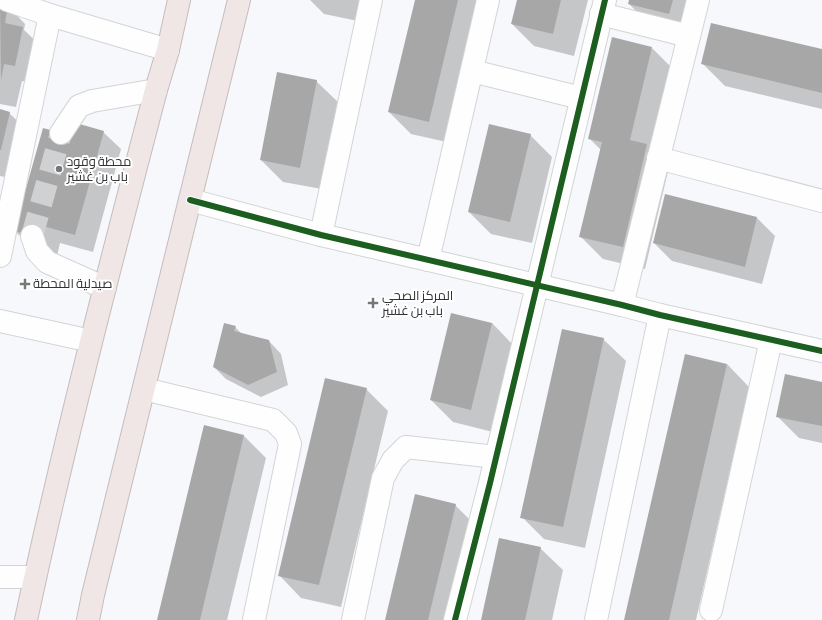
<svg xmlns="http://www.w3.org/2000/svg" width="822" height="620" viewBox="0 0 822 620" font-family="'Sofia Sans Condensed',Cairo,sans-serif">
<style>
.shadow{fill:#0003}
.building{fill:#a8a7a8}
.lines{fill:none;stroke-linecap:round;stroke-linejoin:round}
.minor-tunnel{stroke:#d0d1d3;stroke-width:22;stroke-dasharray:22 11;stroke-linecap:butt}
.minor-casing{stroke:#d4d4d7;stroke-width:24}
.highway-casing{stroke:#c6bcbd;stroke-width:24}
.minor{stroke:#fefefe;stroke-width:22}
.highway{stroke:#f0e6e6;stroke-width:22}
.cycleway-casing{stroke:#fff;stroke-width:8}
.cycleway{stroke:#1b5e20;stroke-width:6}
.poi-dot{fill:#77787a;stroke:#fff;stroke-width:1.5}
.labels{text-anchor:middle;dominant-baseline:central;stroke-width:4;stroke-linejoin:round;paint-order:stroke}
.poi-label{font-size:13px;fill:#323335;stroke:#fff;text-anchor:start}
</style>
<rect width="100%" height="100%" fill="#f7f8fb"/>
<g class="shadow">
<path d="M 310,0 L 367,0 L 363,22 L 324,14 Z"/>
<path d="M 416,0 L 485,0 L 451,143 L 411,134 L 389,112 Z"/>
<path d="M 518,0 L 588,0 L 574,56 L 534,46 L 512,24 Z"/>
<path d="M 630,0 L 700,0 L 691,36 L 651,26 L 629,4 Z"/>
<path d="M 0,5 L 8,6 L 25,24 L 24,30 L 40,45 L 32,83 L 22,81 L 16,107 L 0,104 Z"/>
<path d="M 652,48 L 674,70 L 669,167 L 645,269 L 603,259 L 581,237 L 601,150 L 590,139 Z"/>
<path d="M 822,50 L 822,109 L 725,86 L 703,64 Z"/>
<path d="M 316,81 L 339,103 L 322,189 L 283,182 L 261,160 Z"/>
<path d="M 0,110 L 9,113 L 27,130 L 15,179 L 0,176 Z"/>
<path d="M 103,132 L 121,149 L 93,252 L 60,243 L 57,256 L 33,249 L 15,231 L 73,138 Z"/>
<path d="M 530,135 L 552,157 L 532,243 L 491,234 L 469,212 Z"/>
<path d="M 666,195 L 757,218 L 775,236 L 762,284 L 672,261 L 654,243 Z"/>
<path d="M 492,323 L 514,346 L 493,432 L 453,422 L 431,400 Z"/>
<path d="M 235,327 L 242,334 L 269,341 L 281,354 L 288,385 L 261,397 L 226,379 L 214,367 Z"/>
<path d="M 603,339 L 626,361 L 585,548 L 544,539 L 522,517 Z"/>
<path d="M 727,364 L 749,387 L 696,620 L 625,620 Z"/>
<path d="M 822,383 L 822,443 L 799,438 L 777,416 Z"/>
<path d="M 366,389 L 388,411 L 341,607 L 301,598 L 279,575 Z"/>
<path d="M 204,427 L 244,436 L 266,458 L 227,620 L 158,620 Z"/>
<path d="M 455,505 L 477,527 L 455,620 L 386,620 Z"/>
<path d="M 540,548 L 563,570 L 552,620 L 482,620 Z"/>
</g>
<g class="building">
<path d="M 415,0 L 458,0 L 429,122 L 388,112 Z"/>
<path d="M 517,0 L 561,0 L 553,34 L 511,24 Z"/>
<path d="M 629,0 L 673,0 L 669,14 L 628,4 Z"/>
<path d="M 0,4 L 8,5 L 5,23 L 23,27 L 15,66 L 4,64 L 1,80 Z"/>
<path d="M 711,23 L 822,49 L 822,93 L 701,64 Z"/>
<path d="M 612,37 L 652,47 L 630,140 L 647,144 L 623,247 L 579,237 L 602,142 L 588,139 Z"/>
<path d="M 277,72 L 317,80 L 300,168 L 260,160 Z"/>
<path d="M 0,109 L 10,112 L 1,150 L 0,150 Z"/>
<path d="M 76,123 L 104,131 L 75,235 L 43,226 L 40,238 L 14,231 L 43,128 L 73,136 Z"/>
<path d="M 489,124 L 531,134 L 510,222 L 468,212 Z"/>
<path d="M 665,194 L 757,217 L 745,267 L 653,243 Z"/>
<path d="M 451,313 L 492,323 L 471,410 L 430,400 Z"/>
<path d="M 224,323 L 236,326 L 234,331 L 269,340 L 277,372 L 248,385 L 213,367 Z"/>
<path d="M 562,329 L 604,338 L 563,527 L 520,518 Z"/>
<path d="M 685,354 L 727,364 L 669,620 L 624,620 Z"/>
<path d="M 785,374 L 822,382 L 822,426 L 776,417 Z"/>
<path d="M 325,378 L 367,388 L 319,585 L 278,576 Z"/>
<path d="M 204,425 L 244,435 L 200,620 L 157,620 Z"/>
<path d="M 415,494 L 456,504 L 428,620 L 385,620 Z"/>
<path d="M 499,538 L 541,547 L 525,620 L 481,620 Z"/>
</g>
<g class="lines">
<path class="minor-tunnel" d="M 32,236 L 61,133"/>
<g class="minor-casing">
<g id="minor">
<path d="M 7,0 L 50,15 L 168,50"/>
<path d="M 601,14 L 689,36"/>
<path d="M 472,71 L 581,98"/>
<path d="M 61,133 L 79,106 L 92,101 L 156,90"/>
<path d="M 658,158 L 822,201"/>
<path d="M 190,200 L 321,235 L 622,305 L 660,315 L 822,351"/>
<path d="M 321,235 L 371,0"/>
<path d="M 32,236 L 37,251 L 47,262 L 105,288"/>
<path d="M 0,256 L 50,15"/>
<path d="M 428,260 L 488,0"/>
<path d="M 622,305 L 698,0"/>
<path d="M 0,321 L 91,341"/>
<path d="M 144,389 L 273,420 L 286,433 L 290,444 L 254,620"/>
<path d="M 0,577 L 35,577"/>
<path d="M 711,610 L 771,340"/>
<path d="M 353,620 L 383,478 L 393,460 L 406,447 L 496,457"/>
<path d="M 455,620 L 490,483 L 605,0"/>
<path d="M 596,620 L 660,315"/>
</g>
</g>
<g class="highway-casing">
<g id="highway">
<path d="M 26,620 C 64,442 110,266 156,90 L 168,50 L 179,0"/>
<path d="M 88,620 L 93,595 L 239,0"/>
</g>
</g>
<use href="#minor" class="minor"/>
<use href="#highway" class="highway"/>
<g class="cycleway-casing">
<g id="cycleway">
<path d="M 190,200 L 321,235 L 622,305 L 660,315 L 822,351"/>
<path d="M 455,620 L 490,483 L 605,0"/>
</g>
</g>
<use href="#cycleway" class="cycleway"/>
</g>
<g class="poi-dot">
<circle cx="59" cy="169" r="4"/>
<path d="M23 278h4v4h4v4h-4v4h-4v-4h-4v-4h4z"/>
<path d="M371 297h4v4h4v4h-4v4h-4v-4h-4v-4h4z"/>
</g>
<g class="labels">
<g class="poi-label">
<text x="67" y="162">محطة وقود<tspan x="67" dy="15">باب بن غشير</tspan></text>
<text x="33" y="284">صيدلية المحطة</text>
<text x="382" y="296">المركز الصحي<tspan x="382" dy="15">باب بن غشير</tspan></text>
</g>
</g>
</svg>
